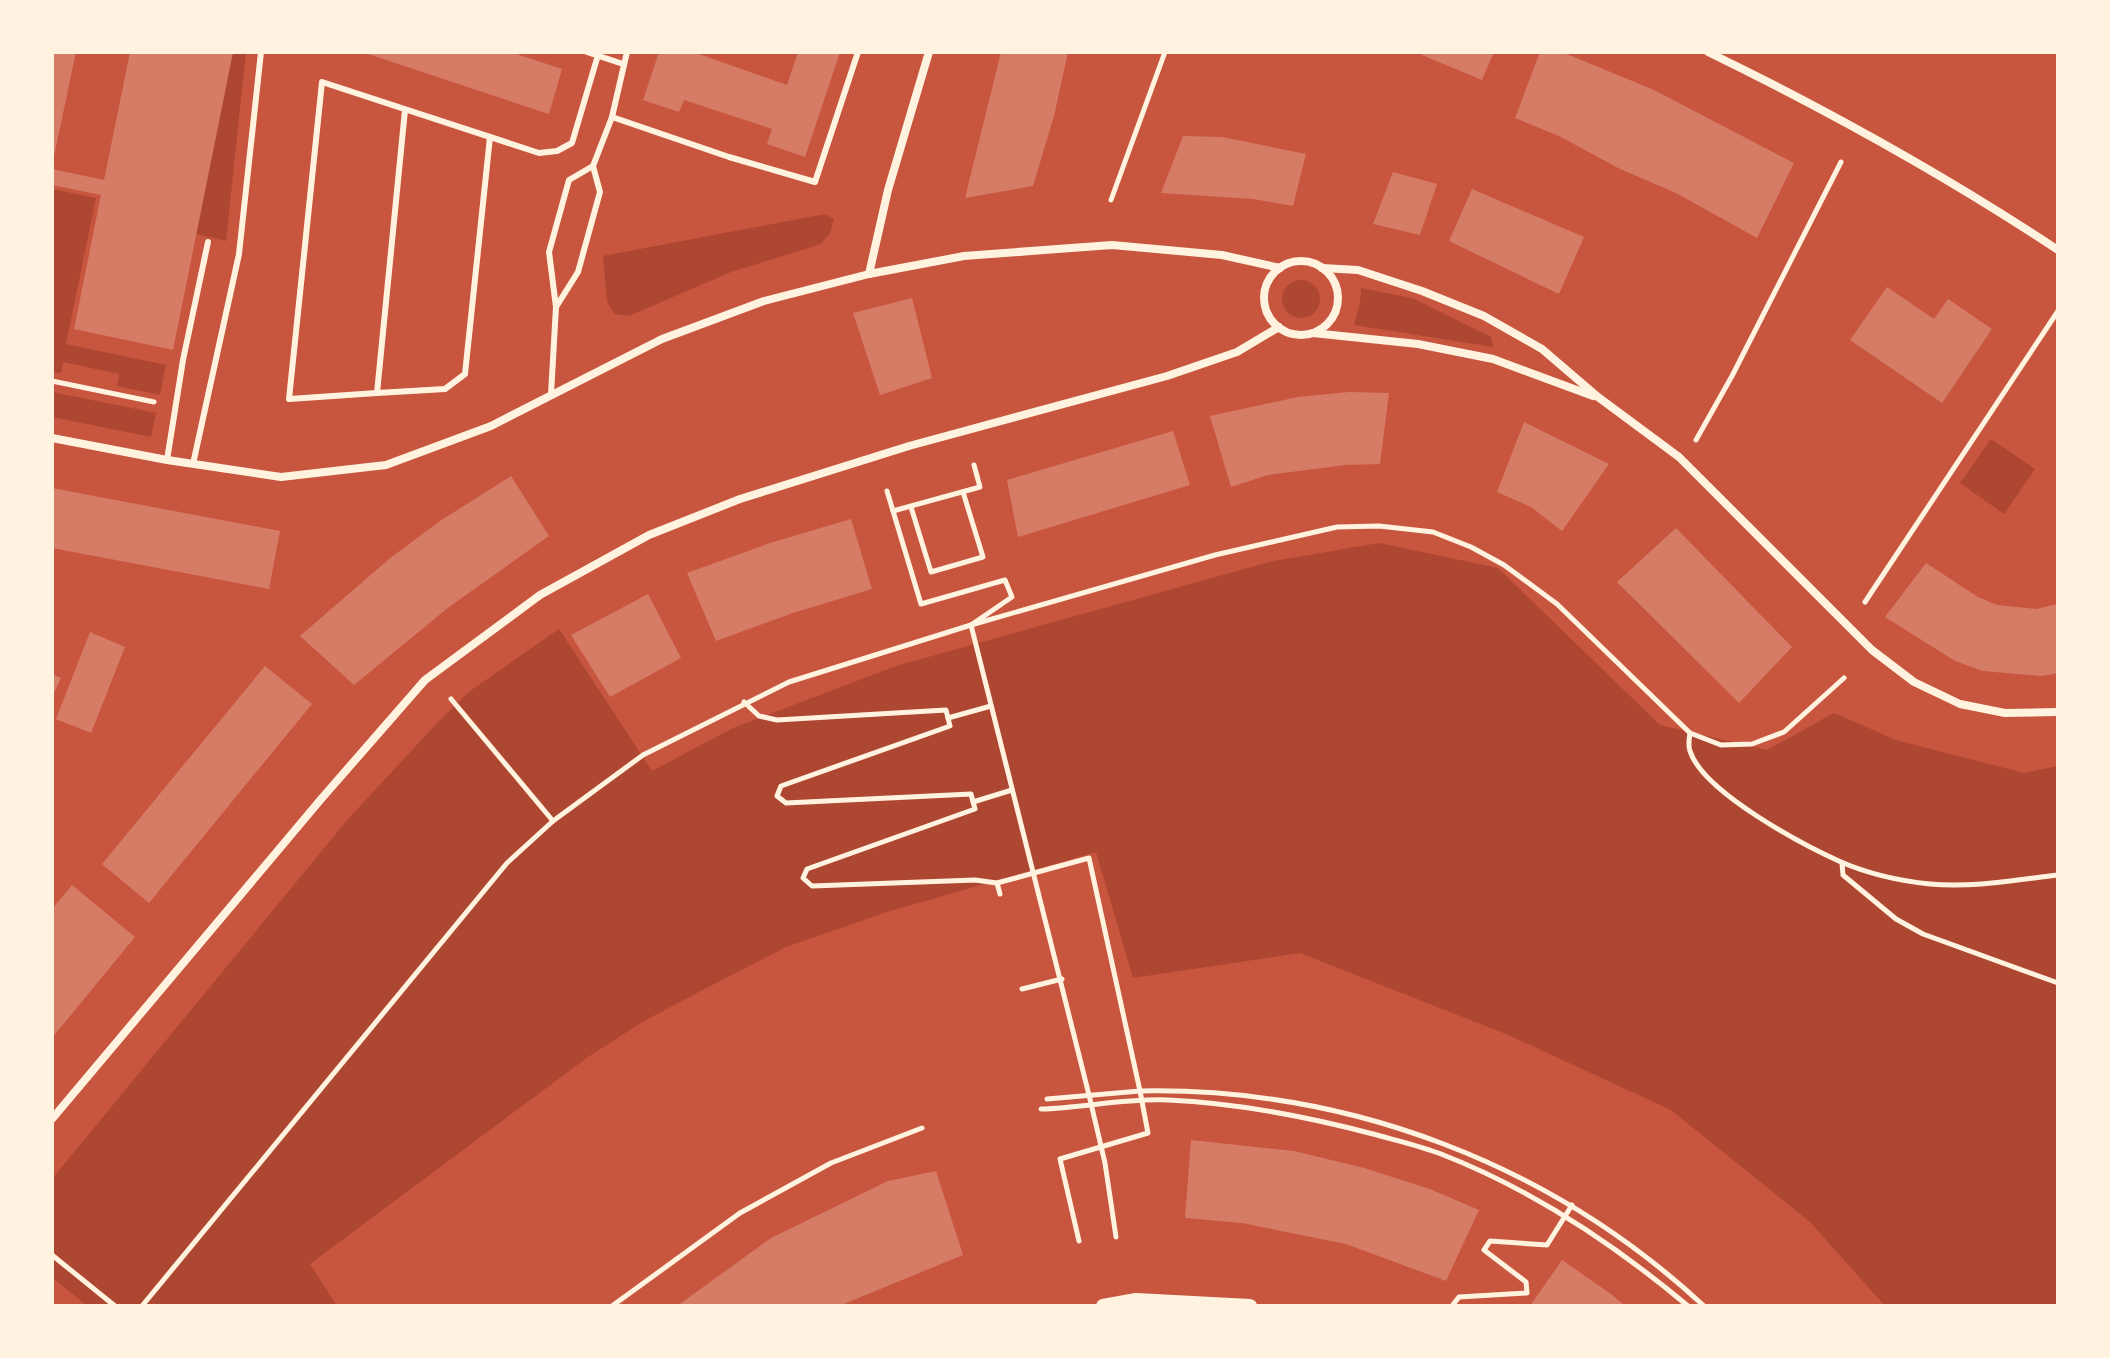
<svg xmlns="http://www.w3.org/2000/svg" width="2110" height="1358" viewBox="0 0 2110 1358" font-family="'IBM Plex Sans',sans-serif">
<style>
.green{fill:#ae4732}
.building{fill:#d67c66}
.lines{fill:none;stroke-linecap:round;stroke-linejoin:round}
.path{stroke:#fff3e0;stroke-width:5}
.service{stroke:#fff3e0;stroke-width:6}
.minor{stroke:#fff3e0;stroke-width:8}
.tertiary{stroke:#fff3e0;stroke-width:14}
</style>
<rect width="100%" height="100%" fill="#c8553d"/>
<g class="green">
<path d="M 233,52 L 246,52 L 226,241 L 196,234 Z"/>
<path d="M 52,189 L 96,198 L 66,344 L 166,365 L 160,395 L 117,386 L 119,374 L 63,362 L 61,373 L 52,372 Z"/>
<path d="M 825,214 L 834,219 L 830,233 L 821,244 L 731,272 L 629,316 L 615,314 L 607,302 L 603,256 Z"/>
<circle cx="1301" cy="299" r="19"/>
<path d="M 1361,288 L 1412,298 L 1491,337 L 1493,347 L 1354,325 L 1360,303 Z"/>
<path d="M 52,392 L 156,413 L 151,437 L 52,417 Z"/>
<path d="M 1991,439 L 2035,469 L 2004,514 L 1960,483 Z"/>
<path d="M 1379,543 L 1498,568 L 1660,725 L 1767,750 L 1834,713 L 1896,740 L 2024,773 L 2058,766 L 2058,1306 L 1885,1306 L 1810,1222 L 1671,1110 L 1506,1034 L 1300,953 L 1133,978 L 1096,852 L 887,912 L 786,947 L 695,994 L 644,1021 L 588,1057 L 310,1264 L 337,1306 L 87,1306 L 52,1277 L 52,1179 L 348,819 L 440,720 L 470,691 L 559,629 L 652,771 L 733,728 L 896,666 L 1273,561 Z"/>
</g>
<g class="building">
<path d="M 52,52 L 76,52 L 53,161 L 52,161 Z"/>
<path d="M 130,52 L 233,52 L 173,350 L 74,329 L 101,195 L 52,185 L 52,169 L 104,180 Z"/>
<path d="M 362,52 L 510,52 L 562,69 L 549,114 Z"/>
<path d="M 659,52 L 700,52 L 699,54 L 787,85 L 798,52 L 840,52 L 805,157 L 767,144 L 772,129 L 684,100 L 679,112 L 643,100 Z"/>
<path d="M 1001,52 L 1068,52 L 1054,116 L 1033,186 L 965,198 Z"/>
<path d="M 1415,52 L 1494,52 L 1482,80 Z"/>
<path d="M 1540,52 L 1562,52 L 1654,90 L 1794,163 L 1757,238 L 1676,193 L 1618,168 L 1561,137 L 1515,118 Z"/>
<path d="M 1183,136 L 1222,137 L 1306,154 L 1293,206 L 1253,199 L 1161,193 Z"/>
<path d="M 1393,172 L 1437,184 L 1420,235 L 1373,224 Z"/>
<path d="M 1472,189 L 1584,237 L 1559,294 L 1449,241 Z"/>
<path d="M 1887,287 L 1934,319 L 1948,299 L 1992,329 L 1942,403 L 1850,340 Z"/>
<path d="M 912,298 L 932,378 L 880,395 L 853,313 Z"/>
<path d="M 1349,392 L 1389,393 L 1380,464 L 1345,465 L 1268,475 L 1231,487 L 1210,416 L 1298,397 Z"/>
<path d="M 1524,422 L 1609,464 L 1562,531 L 1531,507 L 1497,492 Z"/>
<path d="M 1173,431 L 1190,485 L 1018,537 L 1007,480 Z"/>
<path d="M 511,476 L 549,536 L 449,607 L 354,685 L 300,636 L 389,559 L 440,521 Z"/>
<path d="M 52,488 L 280,531 L 269,589 L 52,548 Z"/>
<path d="M 851,519 L 872,589 L 793,613 L 716,641 L 687,573 L 770,543 Z"/>
<path d="M 1676,528 L 1792,647 L 1739,703 L 1617,582 Z"/>
<path d="M 1926,563 L 1978,597 L 1997,605 L 2036,609 L 2058,604 L 2058,673 L 2041,676 L 1983,671 L 1955,661 L 1885,617 Z"/>
<path d="M 648,594 L 681,658 L 610,697 L 571,635 Z"/>
<path d="M 90,632 L 125,647 L 91,733 L 56,719 Z"/>
<path d="M 265,666 L 312,704 L 149,903 L 102,864 Z"/>
<path d="M 52,674 L 61,678 L 52,697 Z"/>
<path d="M 72,885 L 135,937 L 52,1038 L 52,909 Z"/>
<path d="M 1191,1140 L 1294,1151 L 1364,1168 L 1430,1189 L 1479,1210 L 1446,1281 L 1346,1244 L 1242,1223 L 1185,1218 Z"/>
<path d="M 936,1171 L 963,1255 L 839,1306 L 677,1306 L 771,1238 L 888,1181 Z"/>
<path d="M 1562,1260 L 1611,1294 L 1625,1306 L 1530,1306 Z"/>
</g>
<g class="lines">
<g class="path">
<path d="M 1111,200 L 1165,52"/>
<path d="M 52,381 L 154,402"/>
<path d="M 1696,440 L 1732,376 L 1841,162"/>
<path d="M 887,491 L 921,604 L 1005,580 L 1012,597 L 971,625 L 1089,1095 L 1105,1163 L 1116,1237"/>
<path d="M 911,507 L 931,572 L 983,557 L 963,492"/>
<path d="M 893,511 L 980,487 L 974,465"/>
<path d="M 1865,602 L 2058,311"/>
<path d="M 451,699 L 553,821"/>
<path d="M 744,702 L 759,716 L 777,720 L 946,710 L 950,726 L 781,786 L 777,796 L 786,803 L 971,794 L 975,809 L 807,869 L 803,878 L 812,886 L 975,880 L 997,883 L 1089,858 L 1140,1091 L 1047,1099"/>
<path d="M 948,718 L 991,706"/>
<path d="M 1690,733 C 1689,739 1688,746 1690,751 C 1703,792 1803,845 1841,862 C 1869,874 1900,881 1930,884 C 1972,888 2016,880 2058,875"/>
<path d="M 973,802 L 1012,790"/>
<path d="M 1842,863 L 1843,875 L 1896,919 L 1923,934 L 2058,983"/>
<path d="M 997,883 L 1000,894"/>
<path d="M 1022,989 L 1062,979"/>
<path d="M 1041,1109 C 1083,1108 1125,1098 1168,1100 C 1239,1103 1309,1117 1377,1135 C 1398,1141 1420,1146 1441,1154 C 1531,1189 1614,1244 1688,1306"/>
<path d="M 1079,1241 L 1060,1159 L 1148,1133 L 1140,1091 C 1349,1087 1551,1164 1704,1306"/>
<path d="M 52,1255 L 115,1306"/>
<path d="M 142,1306 L 507,863 L 553,821 L 643,755 L 789,682 L 971,625 L 1215,555 L 1337,527 L 1379,526 L 1433,532 L 1471,547 L 1504,565 L 1557,604 L 1690,733 L 1721,745 L 1752,744 L 1784,732 L 1844,678"/>
<path d="M 612,1306 L 740,1213 L 831,1163 L 922,1128"/>
<path d="M 1452,1306 L 1459,1297 L 1527,1293 L 1526,1282 L 1484,1250 L 1490,1241 L 1547,1245 L 1572,1205"/>
</g>
<g class="service">
<path d="M 587,52 L 623,64"/>
<path d="M 405,110 L 377,393 L 289,399 L 322,82 L 539,153 L 557,151 L 572,143 L 598,55"/>
<path d="M 612,117 L 729,157 L 815,182 L 858,52"/>
<path d="M 556,307 L 578,272 L 600,192 L 593,166 L 612,117 L 627,52"/>
<path d="M 377,393 L 445,389 L 465,374 L 490,137"/>
<path d="M 551,394 L 556,307 L 549,252 L 569,180 L 593,166"/>
<path d="M 167,460 L 183,360 L 208,242"/>
<path d="M 193,464 L 239,254 L 261,52"/>
</g>
<g class="minor">
<path d="M 1708,52 C 1829,111 1946,176 2058,250"/>
<circle cx="1301" cy="298" r="37"/>
<path d="M 1322,268 L 1358,270 L 1422,291 L 1484,316 L 1542,349 L 1598,397 L 1679,457 L 1872,650 L 1914,682 L 1960,704 L 2005,713 L 2058,712"/>
<path d="M 869,274 L 888,190 L 929,52"/>
<path d="M 1313,333 L 1418,344 L 1493,359 L 1593,396"/>
<path d="M 52,438 L 167,460 L 281,477 L 386,465 L 491,426 L 662,339 L 764,301 L 869,274 L 964,256 L 1112,245 L 1222,255 L 1280,268"/>
<path d="M 52,1119 L 322,798 L 425,680 L 540,595 L 649,535 L 740,499 L 909,446 L 1167,376 L 1237,352 L 1279,327"/>
</g>
<path class="tertiary" d="M 1103,1306 L 1136,1300 L 1250,1306"/>
</g>
<rect width="2110" height="1358" fill="none" stroke="#fff3e0" stroke-width="108"/>
</svg>
